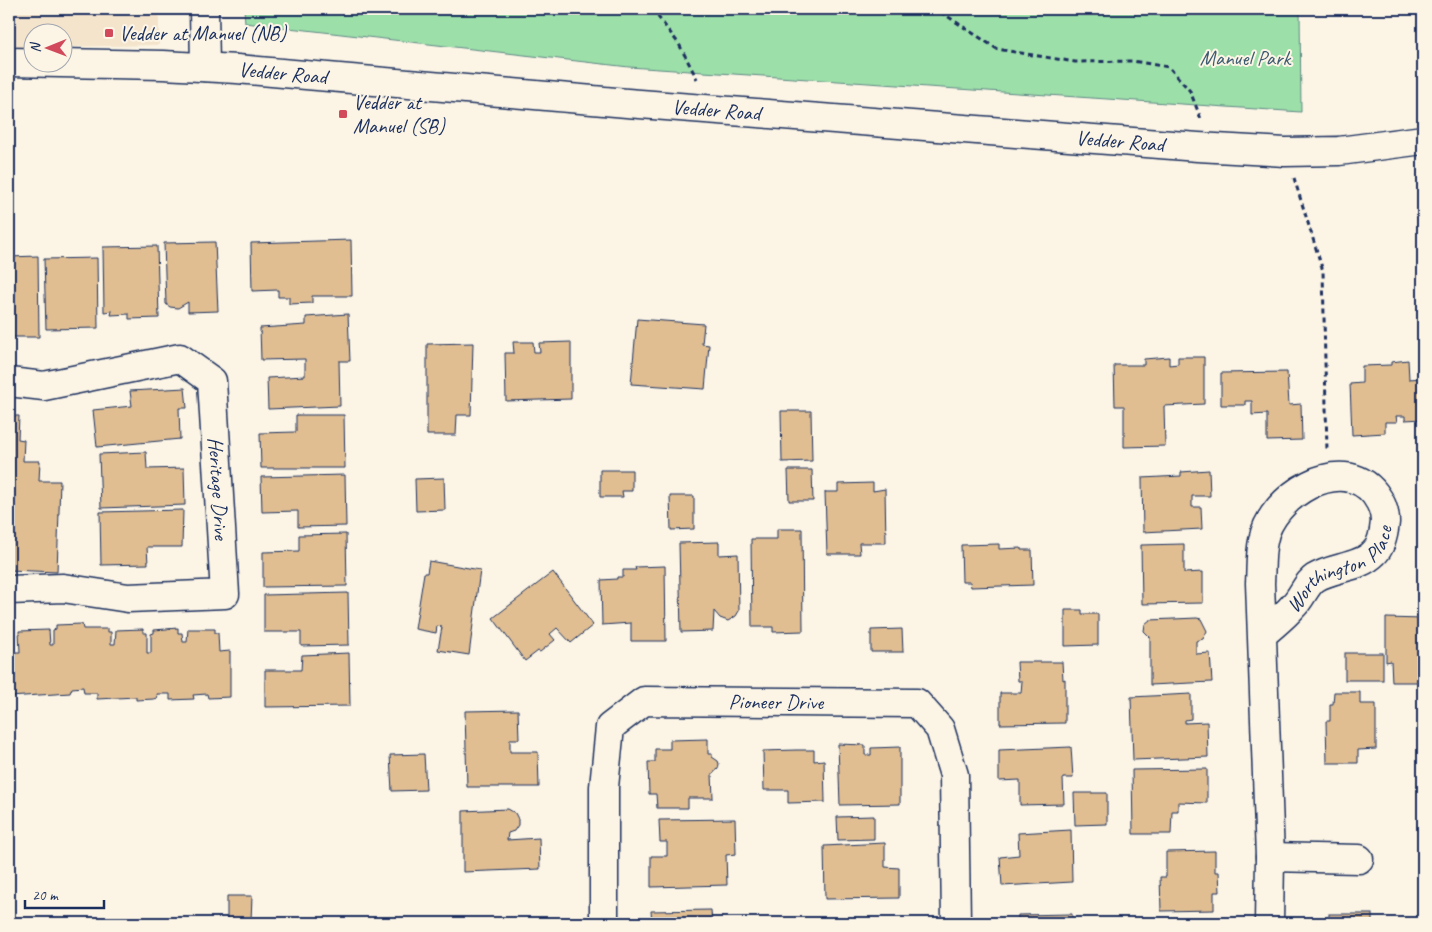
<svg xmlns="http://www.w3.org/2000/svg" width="1432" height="932" viewBox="0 0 1432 932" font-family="Caveat,sans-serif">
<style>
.built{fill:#f4e4cc}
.green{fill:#9ddfa9;stroke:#5c8784}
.building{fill:#e0be92;stroke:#1b2f5e}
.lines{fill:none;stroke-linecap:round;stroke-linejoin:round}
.minor-casing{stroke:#1b2f5e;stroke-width:31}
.major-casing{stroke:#1b2f5e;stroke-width:31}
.path{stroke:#1b2f5e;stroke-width:3;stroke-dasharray:5 4;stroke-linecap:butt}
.minor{stroke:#fcf5e5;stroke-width:28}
.major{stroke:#fcf5e5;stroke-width:28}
.poi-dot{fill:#d1495b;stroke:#fcf5e5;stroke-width:2}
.labels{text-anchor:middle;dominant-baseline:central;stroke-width:4;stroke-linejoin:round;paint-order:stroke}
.poi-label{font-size:21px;fill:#1b2f5e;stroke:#fcf5e5;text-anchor:start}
.park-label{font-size:21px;fill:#3c5b71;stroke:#fcf5e5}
.street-label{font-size:21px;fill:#1b2f5e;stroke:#fcf5e5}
</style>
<rect width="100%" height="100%" fill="#fcf5e5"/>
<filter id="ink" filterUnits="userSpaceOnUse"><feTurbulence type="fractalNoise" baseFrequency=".02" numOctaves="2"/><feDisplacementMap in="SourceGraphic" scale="10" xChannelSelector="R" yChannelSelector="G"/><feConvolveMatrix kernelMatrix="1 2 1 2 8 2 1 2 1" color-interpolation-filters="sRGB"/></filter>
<g filter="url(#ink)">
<path class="built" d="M 9,9 L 159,9 L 159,45 L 63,47 L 62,32 L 32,32 L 32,47 L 9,47 Z"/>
<path class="green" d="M 244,9 L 1300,9 L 1301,112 L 629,67 L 245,23 Z"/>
<g class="building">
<path d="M 351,240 L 352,296 L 312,296 L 312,303 L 289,304 L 289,297 L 278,297 L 278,290 L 252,291 L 251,243 Z"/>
<path d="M 215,242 L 218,311 L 188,312 L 188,302 L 178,308 L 170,307 L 166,304 L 164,243 Z"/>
<path d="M 157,246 L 159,318 L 129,319 L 129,314 L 111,315 L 112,311 L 104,312 L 103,247 Z"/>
<path d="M 38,256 L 39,337 L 10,337 L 10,327 L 9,327 L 9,257 Z"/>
<path d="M 97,258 L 98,328 L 46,329 L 44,259 Z"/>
<path d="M 348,314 L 350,361 L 339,361 L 340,406 L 268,409 L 267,378 L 305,376 L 305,359 L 261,360 L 260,328 L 306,325 L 306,317 Z"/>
<path d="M 637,319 L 704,324 L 702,344 L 709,345 L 705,389 L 631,384 Z"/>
<path d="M 513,342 L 533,342 L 534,352 L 540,352 L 539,343 L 571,342 L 571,399 L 506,401 L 505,353 L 514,353 Z"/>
<path d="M 473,343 L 471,415 L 457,415 L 456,435 L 427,435 L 427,344 Z"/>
<path d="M 1169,357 L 1169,365 L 1178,364 L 1178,357 L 1204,357 L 1204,404 L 1164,406 L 1165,446 L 1124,447 L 1124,406 L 1115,406 L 1114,365 L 1144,365 L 1144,359 Z"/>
<path d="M 1408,360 L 1409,379 L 1423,378 L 1423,419 L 1405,420 L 1405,416 L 1396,416 L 1397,422 L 1385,422 L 1385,433 L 1352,435 L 1350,384 L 1362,383 L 1362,366 L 1391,365 L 1391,362 Z"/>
<path d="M 1287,372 L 1289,405 L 1301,404 L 1302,440 L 1267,441 L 1267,414 L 1252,415 L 1252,401 L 1245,401 L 1245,405 L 1221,405 L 1221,373 Z"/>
<path d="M 185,388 L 187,408 L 179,408 L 180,439 L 97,447 L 93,410 L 132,406 L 130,391 Z"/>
<path d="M 781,411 L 811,411 L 812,461 L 782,462 Z"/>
<path d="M 296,415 L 344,415 L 345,468 L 261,468 L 260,433 L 296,432 Z"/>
<path d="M 9,416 L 19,416 L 18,439 L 24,440 L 23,461 L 40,461 L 39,481 L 60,481 L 57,572 L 9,570 Z"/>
<path d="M 146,452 L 147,469 L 184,468 L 185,505 L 101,508 L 99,454 Z"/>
<path d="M 600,470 L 632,470 L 632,491 L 622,491 L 623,497 L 600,497 Z"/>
<path d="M 788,470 L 812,470 L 813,501 L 789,501 Z"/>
<path d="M 1209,470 L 1210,496 L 1192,496 L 1192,507 L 1201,507 L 1202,529 L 1143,532 L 1142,478 L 1181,476 L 1181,472 Z"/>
<path d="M 345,475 L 346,526 L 298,527 L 298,511 L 262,512 L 261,477 Z"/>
<path d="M 444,478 L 445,510 L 416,511 L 415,479 Z"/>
<path d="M 873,483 L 873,491 L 885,489 L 886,543 L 859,543 L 860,554 L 827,554 L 825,492 L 838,492 L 838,484 Z"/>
<path d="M 670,496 L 694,496 L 694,529 L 671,530 Z"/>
<path d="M 183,510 L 182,547 L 147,547 L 148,564 L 101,565 L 100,512 Z"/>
<path d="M 777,529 L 802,529 L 803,631 L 773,632 L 773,627 L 752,627 L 751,539 L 777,539 Z"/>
<path d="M 346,534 L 347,586 L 263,587 L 263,552 L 299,551 L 299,535 Z"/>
<path d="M 719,542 L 719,555 L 738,554 L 739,611 L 736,616 L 728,621 L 720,618 L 714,611 L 713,631 L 681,632 L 679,543 Z"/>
<path d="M 999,544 L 999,549 L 1021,548 L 1021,550 L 1032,550 L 1033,585 L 971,587 L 970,582 L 962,582 L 961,545 Z"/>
<path d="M 1184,544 L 1184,573 L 1203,572 L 1203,603 L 1142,604 L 1141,545 Z"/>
<path d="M 429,561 L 480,570 L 469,655 L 438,650 L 442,627 L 437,626 L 436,633 L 415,629 L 424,573 L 427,573 Z"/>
<path d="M 665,566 L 666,641 L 631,641 L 631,623 L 602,625 L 601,580 L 617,579 L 617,577 L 623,577 L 623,570 L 636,570 L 635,567 Z"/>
<path d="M 553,572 L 593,625 L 571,643 L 557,628 L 550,634 L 555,640 L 540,652 L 538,651 L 525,661 L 493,618 Z"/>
<path d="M 348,593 L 349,645 L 301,646 L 301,632 L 264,632 L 264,595 Z"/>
<path d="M 1065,610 L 1082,610 L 1082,614 L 1098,614 L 1098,645 L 1065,646 Z"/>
<path d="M 1197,618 L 1201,619 L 1207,631 L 1203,639 L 1196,641 L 1196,654 L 1210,653 L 1212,682 L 1150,685 L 1150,637 L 1144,631 L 1145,624 L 1150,620 Z"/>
<path d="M 1386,618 L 1423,619 L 1423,682 L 1392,682 L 1391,661 L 1386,662 Z"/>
<path d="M 82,624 L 83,629 L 108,629 L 108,632 L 111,632 L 111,644 L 115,644 L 116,630 L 143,629 L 143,633 L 147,633 L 147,653 L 151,653 L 151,634 L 154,633 L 154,630 L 178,628 L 178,633 L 182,633 L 183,642 L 187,642 L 188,629 L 215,629 L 215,633 L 218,633 L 219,652 L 230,651 L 230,697 L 208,698 L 207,694 L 193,695 L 194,699 L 170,700 L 170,694 L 157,694 L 158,698 L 154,699 L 136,700 L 136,697 L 97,699 L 97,693 L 84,693 L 83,687 L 72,688 L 70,693 L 9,697 L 9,652 L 20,652 L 19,631 L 49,630 L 50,645 L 53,645 L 53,630 L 56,629 L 56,625 Z"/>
<path d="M 902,629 L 903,652 L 871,652 L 871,630 Z"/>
<path d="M 349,653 L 350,706 L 265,707 L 265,670 L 301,670 L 302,655 Z"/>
<rect x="1345" y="653" width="38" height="27"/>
<path d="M 1017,662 L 1062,662 L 1063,680 L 1065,679 L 1065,723 L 1000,724 L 1000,693 L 1021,693 L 1022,681 L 1018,681 Z"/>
<path d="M 1334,692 L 1360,692 L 1360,704 L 1376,704 L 1376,749 L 1358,750 L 1358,763 L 1327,763 L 1326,721 L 1330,721 L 1330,704 L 1333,704 Z"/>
<path d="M 1191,694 L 1191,719 L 1185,720 L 1185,723 L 1207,722 L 1208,757 L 1133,760 L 1131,697 Z"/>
<path d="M 518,710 L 519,739 L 510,739 L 510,752 L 538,752 L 539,787 L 467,787 L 465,711 Z"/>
<path d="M 708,739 L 708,754 L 712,754 L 712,757 L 718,761 L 719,764 L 718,769 L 712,774 L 713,798 L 688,798 L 688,808 L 657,808 L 656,794 L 649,794 L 648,762 L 655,762 L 655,749 L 670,749 L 670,740 Z"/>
<path d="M 838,744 L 865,745 L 865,755 L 871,755 L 871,748 L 900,747 L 900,804 L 840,805 Z"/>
<path d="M 1071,747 L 1073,778 L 1063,778 L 1064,804 L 1020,805 L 1020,780 L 999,781 L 999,750 Z"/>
<path d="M 796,750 L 814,750 L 814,761 L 824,760 L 825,802 L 788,803 L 788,790 L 764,790 L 763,751 Z"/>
<path d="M 424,754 L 426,790 L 392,791 L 390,755 Z"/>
<path d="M 1207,769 L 1207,803 L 1178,802 L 1178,811 L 1172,811 L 1171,834 L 1133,834 L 1132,770 Z"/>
<path d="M 1074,793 L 1107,793 L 1107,824 L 1075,825 Z"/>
<path d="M 508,809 L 515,813 L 518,819 L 518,825 L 514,831 L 508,833 L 507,840 L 539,838 L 540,869 L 463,872 L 463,811 Z"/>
<path d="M 874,816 L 874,839 L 838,840 L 837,817 Z"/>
<path d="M 735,819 L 736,854 L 726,855 L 727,885 L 651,887 L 651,856 L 667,856 L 667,842 L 660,842 L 659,820 Z"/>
<path d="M 1071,830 L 1072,882 L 1002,886 L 1000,857 L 1019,855 L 1018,833 Z"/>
<path d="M 885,843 L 885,867 L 899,868 L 899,898 L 825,899 L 824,846 Z"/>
<path d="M 1215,851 L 1215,872 L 1219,872 L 1220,892 L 1214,892 L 1214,910 L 1161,911 L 1160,877 L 1166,877 L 1166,852 Z"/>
<path d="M 227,896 L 252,896 L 251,921 L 227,921 Z"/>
<path d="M 711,910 L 712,923 L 652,923 L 651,911 Z"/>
<path d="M 1072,914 L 1072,923 L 1018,923 L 1018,915 Z"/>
<rect x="1329" y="914" width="43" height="9"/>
<path d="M 877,920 L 877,923 L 816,923 L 816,921 Z"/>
</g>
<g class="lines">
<g class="minor-casing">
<g id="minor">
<path d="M 204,9 L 205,67"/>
<path id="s1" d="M 9,382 L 44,386 L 180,358 L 212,381 L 225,594 L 128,598 L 63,588 L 9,590"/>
<path id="s2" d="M 1263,634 C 1274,624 1285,616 1294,605 C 1302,597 1306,584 1315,578 C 1332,567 1360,568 1374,553 C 1382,546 1384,532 1385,522 C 1385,511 1381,502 1375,494 C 1342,451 1270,497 1263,541 C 1260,554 1261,569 1260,583 L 1270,857 L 1269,923"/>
<path d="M 1270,857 L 1359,859"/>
<path id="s3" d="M 604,923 L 604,787 L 610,727 L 644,701 L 917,703 L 940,729 L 954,775 L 956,923"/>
</g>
</g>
<g class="major-casing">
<g id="major">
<path id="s4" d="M 9,62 L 163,65 L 237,69 L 627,103 L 1198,147 L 1285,152 L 1339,151 L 1423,140"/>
</g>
</g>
<g class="path">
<path d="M 652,9 L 679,44 L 697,79"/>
<path d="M 932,9 L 944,14 L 997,49 L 1075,62 L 1132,61 L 1169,67 L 1190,91 L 1201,119"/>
<path d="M 1294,178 L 1323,271 L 1327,452"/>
</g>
<use href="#minor" class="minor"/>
<use href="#major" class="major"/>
</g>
</g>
<g class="poi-dot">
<rect x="104" y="28" width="10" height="10" rx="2.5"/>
<rect x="338" y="109" width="10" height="10" rx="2.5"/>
</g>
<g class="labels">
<g class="poi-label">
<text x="119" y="33">Vedder at Manuel (NB)</text>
<text x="353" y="102">Vedder at<tspan x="353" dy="24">Manuel (SB)</tspan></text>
</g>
<g class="park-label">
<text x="1245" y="58">Manuel Park</text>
</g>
<g class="street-label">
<text stroke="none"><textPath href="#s4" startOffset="274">Vedder Road</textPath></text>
<text stroke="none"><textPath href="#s4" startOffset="709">Vedder Road</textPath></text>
<text stroke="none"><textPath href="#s4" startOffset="1114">Vedder Road</textPath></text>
<text stroke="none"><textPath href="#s1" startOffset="321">Heritage Drive</textPath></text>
<text stroke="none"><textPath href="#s2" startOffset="104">Worthington Place</textPath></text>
<text stroke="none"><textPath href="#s3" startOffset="371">Pioneer Drive</textPath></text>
</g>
</g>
<rect width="1432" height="932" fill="none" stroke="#fcf5e5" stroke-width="30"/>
<rect x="15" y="15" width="1402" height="902" fill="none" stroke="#1b2f5e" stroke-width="2" filter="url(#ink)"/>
<g transform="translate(48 48) rotate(269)"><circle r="24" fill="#fcf5e5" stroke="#a2a6af"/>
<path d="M0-4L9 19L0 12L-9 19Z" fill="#d1495b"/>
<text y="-8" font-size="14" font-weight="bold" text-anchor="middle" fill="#1b2f5e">N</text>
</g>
<path d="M25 900v8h79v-8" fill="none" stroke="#1b2f5e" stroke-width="2.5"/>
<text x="32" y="900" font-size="15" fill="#1b2f5e" stroke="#fcf5e5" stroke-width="4" paint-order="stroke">20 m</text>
</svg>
